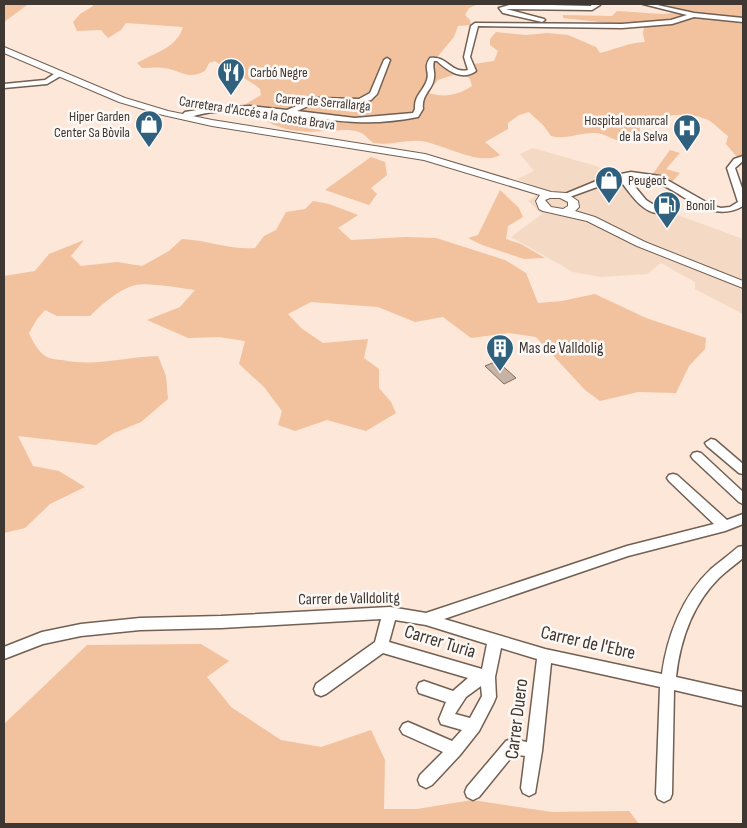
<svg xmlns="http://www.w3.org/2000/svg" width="747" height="828" viewBox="0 0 747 828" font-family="'Sofia Sans Condensed',sans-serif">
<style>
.built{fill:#f4d9c5}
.green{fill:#f2c19e}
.building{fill:#c7b3a5;stroke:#7e6c5e}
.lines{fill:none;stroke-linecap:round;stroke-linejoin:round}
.minor-casing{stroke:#726053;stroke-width:3}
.major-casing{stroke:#726053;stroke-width:2}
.minor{fill:#fff;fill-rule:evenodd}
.major{fill:#fff;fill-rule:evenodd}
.labels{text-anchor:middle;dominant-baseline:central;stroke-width:5;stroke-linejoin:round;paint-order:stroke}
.far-poi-label{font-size:14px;fill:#3f3731;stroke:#fcf8f5;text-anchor:start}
.far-street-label{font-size:14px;fill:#3f3731;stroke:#fcf8f5}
.poi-label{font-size:16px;fill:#3f3731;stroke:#fcf8f5;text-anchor:start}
.street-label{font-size:16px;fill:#3f3731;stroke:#fcf8f5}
.near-street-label{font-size:19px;fill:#3f3731;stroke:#fcf8f5}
</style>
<rect width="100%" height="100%" fill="#fce7d8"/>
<path class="built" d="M 533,148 L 596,166 L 612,174 L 638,192 L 653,206 L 743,239 L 743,314 L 695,289 L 695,282 L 661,263 L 647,274 L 601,277 L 573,272 L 511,237 L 542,214 L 528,201 L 543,190 L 517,179 L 534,171 L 520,154 Z"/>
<g class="green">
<path d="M 4,4 L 27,4 L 27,5 L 4,22 Z"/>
<path d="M 93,4 L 478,4 L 469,8 L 465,15 L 470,20 L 471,25 L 458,26 L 454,37 L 438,56 L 438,62 L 443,67 L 456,74 L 438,80 L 428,93 C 445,98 458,95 472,86 L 470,79 L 467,77 L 472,74 L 474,64 L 494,61 L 498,51 L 490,45 L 490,39 L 496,32 L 526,35 L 547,33 L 568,35 L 596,47 L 600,53 C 616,49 628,43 645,42 L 643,34 L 644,27 L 563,18 L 563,15 L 612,16 L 617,11 L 662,14 L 675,13 L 676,8 L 663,4 L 743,4 L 743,164 L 726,144 L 728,136 C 722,132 716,125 710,121 C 690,110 660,115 640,123 L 640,132 L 638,137 C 615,148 612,133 593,133 C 578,133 566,140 551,136 L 544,126 L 529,112 L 519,115 L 508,123 L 508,129 L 485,142 L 500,155 C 480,167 441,143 421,141 C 405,139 390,146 374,143 C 368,140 366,134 359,132 C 347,128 336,131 324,131 C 292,134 267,128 246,104 L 261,95 L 260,89 C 250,80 240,78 232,67 L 222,66 L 215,61 L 209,63 L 205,71 C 186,81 180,69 163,68 C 156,67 149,68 142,68 L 137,63 C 154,53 177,48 183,27 L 126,23 L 121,30 L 108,38 L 101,30 L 77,31 L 73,22 L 80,14 L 93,6 Z"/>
<path d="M 670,150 L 680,153 L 666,169 L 680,173 L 671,183 L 652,175 Z"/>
<path d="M 371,157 L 385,162 L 387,175 L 371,188 L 377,194 L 369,205 L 325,190 Z"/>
<path d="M 500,190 L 519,208 L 523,217 L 508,226 L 506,239 L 521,244 L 545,258 L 524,259 L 482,245 L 468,238 L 478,235 Z"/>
<path d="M 313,201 L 329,204 L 358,215 L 338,228 L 351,240 L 406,237 L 436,238 L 505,260 L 526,273 L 538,303 L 562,301 L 595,294 L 646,318 L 706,338 L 705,349 L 689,366 L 676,393 L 638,392 L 600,401 L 585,390 L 536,337 L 509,333 L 471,338 L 443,317 L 415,322 L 378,307 L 311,302 L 288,314 L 301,328 L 323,343 L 368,339 L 364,358 L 379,369 L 379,388 L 391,402 L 396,413 L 366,431 L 327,420 L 295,431 L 278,425 L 282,411 L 264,387 L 239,364 L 245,341 L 219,337 L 188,338 L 147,320 L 180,307 L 195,290 C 182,288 147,282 135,285 C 118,290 102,304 90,316 L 57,316 L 45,310 L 37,319 L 29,333 C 33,342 38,352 47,357 C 51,359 58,360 62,360 C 97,367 124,357 158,356 L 166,376 L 168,399 L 141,422 L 114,433 L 96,445 L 18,436 L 33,466 L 59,471 L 85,487 L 50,504 L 25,528 L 4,533 L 4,276 L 35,271 L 49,254 L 84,240 L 71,256 L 81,266 L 117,262 L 142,266 L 169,251 L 182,239 C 207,240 229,250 255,248 L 264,236 L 276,230 L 286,212 L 305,209 Z"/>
<path d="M 201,644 L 229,661 L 207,677 L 231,707 L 281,740 L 321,747 L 371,730 L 385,760 L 384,809 L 417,809 L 472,800 L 552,812 L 629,811 L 639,824 L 4,824 L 4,724 L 87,645 Z"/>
</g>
<path class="building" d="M 497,361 L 516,378 L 504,384 L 485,366 Z"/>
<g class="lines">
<g class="minor-casing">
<g id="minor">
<path d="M 513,4 L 591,6 L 592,4 L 599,4 L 600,5 L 592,10 L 506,9 L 544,19 L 545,20 L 542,22 L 503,13 L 499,8 Z"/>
<path d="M 643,4 L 653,4 L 694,13 L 743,18 L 743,22 L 694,17 L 672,24 L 622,28 L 478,26 L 470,57 L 476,71 C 462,81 448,71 437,61 L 434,61 C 432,67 435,71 434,78 C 433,90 421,94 423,109 L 418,117 C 398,121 376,123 356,122 C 299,120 239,99 184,119 L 180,117 L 185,112 L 209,108 L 250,106 L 287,110 L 316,98 L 359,99 L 370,93 L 384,60 L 387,58 L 390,60 L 377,94 L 371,100 L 360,103 L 317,102 L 297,111 L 355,118 L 413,113 L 415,109 C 414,95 423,92 427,80 C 430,71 423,68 430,58 C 447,55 451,74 468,70 L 464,57 L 471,26 L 475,23 L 622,24 L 671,20 L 687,15 Z"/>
<path d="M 57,72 L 64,74 L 47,84 L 4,88 L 4,84 L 45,80 Z"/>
<path d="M 743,156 L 743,161 L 735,168 L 743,191 L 743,206 C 701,230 670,171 627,177 L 646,200 L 660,209 L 660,213 C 643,215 628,190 619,179 L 564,199 L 560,196 L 606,177 L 631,172 L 660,176 L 713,206 L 721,208 L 730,207 L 738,202 L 727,168 L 734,159 Z"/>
<path d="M 711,439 L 715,440 L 743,464 L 743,474 L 739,473 L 707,446 L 705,443 Z"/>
<path d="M 697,452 L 701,453 L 743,492 L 743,504 L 739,502 L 693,459 L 691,456 L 693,453 Z"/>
<path d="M 673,474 L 677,475 L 727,520 L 743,514 L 743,524 L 725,531 L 628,556 L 444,619 L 545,649 L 662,674 C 667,637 682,596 711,569 C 719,562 729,555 738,547 L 743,546 L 743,558 C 735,565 726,571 719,578 C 692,605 680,641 676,677 L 743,692 L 743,706 L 674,690 L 672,794 L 670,799 L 664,802 L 658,799 L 656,794 L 660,687 L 551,663 L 542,751 L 535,793 L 529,796 L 523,793 L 521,788 L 525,756 L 514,754 L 479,797 L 473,800 L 467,797 L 465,792 L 467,787 L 506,741 L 511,739 L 527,742 L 537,659 L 501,648 L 495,677 L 496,697 L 494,702 L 479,731 L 460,755 L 432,785 L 426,788 L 420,785 L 418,780 L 420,775 L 443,752 L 403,734 L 400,729 L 403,724 L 408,722 L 452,741 L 462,730 L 441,724 L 439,719 L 446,702 L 419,693 L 417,688 L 419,683 L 424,681 L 453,691 L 468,678 L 383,653 L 326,694 L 321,696 L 316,694 L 314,689 L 316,684 L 375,642 L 381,619 L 221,628 L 140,630 L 81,636 L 43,644 L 4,659 L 4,647 L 42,632 L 81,624 L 140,618 L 221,616 L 390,607 L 426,613 L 627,546 L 714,524 L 669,481 L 667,478 L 669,475 ZM 395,620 L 426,625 L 487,644 L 482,669 L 389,642 ZM 481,686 L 482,696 L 470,718 L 455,714 L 466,697 Z"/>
</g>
</g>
<g class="major-casing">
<path id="major" d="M 4,47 L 125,98 L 168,111 L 212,120 L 425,154 L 551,192 L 566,193 L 578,201 L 579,207 L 575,211 L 595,217 L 645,242 L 743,281 L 743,288 L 637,246 L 587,221 L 543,211 L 539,209 L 536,201 L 540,195 L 424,160 L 212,126 L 163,115 L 119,102 L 4,53 ZM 550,198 L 560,198 L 568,202 L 568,206 L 563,209 L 551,207 L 545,200 Z"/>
</g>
<use href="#minor" class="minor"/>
<use href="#major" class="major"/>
</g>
<defs>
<g id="restaurant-pin" transform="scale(1.4375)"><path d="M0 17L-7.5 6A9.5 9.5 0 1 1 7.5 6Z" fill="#2f607e" stroke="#fcf8f5"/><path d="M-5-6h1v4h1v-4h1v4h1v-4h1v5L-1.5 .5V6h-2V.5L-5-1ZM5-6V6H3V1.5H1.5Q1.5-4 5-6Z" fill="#fff"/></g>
<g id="shop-pin" transform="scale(1.4375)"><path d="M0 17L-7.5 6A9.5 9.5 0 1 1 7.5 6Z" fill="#2f607e" stroke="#fcf8f5"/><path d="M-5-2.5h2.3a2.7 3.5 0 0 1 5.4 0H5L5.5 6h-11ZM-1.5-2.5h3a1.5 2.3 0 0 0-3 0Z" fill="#fff"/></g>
<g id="hospital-pin" transform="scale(1.4375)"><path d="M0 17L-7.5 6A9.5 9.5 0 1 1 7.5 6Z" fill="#2f607e" stroke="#fcf8f5"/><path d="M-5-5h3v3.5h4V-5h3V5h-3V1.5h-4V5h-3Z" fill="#fff"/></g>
<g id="fuel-pin" transform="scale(1.4375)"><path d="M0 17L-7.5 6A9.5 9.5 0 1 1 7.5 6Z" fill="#2f607e" stroke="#fcf8f5"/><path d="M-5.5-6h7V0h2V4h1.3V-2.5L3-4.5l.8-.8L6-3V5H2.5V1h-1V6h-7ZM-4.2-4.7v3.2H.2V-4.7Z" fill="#fff"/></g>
<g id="building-pin" transform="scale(1.4375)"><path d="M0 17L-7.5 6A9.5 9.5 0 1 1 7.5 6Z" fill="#2f607e" stroke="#fcf8f5"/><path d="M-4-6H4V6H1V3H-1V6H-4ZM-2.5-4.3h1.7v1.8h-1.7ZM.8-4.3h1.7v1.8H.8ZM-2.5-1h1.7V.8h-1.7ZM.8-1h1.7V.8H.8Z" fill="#fff"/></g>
</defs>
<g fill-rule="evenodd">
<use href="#restaurant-pin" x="231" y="72"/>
<use href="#shop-pin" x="149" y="124"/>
<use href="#hospital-pin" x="687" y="128"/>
<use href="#shop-pin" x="609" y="180"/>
<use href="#fuel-pin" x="667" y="205"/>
<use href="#building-pin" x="500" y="348"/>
</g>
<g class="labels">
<g class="far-poi-label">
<text x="250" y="72">Carbó Negre</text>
<text x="130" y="116" text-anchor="end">Hiper Garden<tspan x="130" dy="16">Center Sa Bòvila</tspan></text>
<text x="668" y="120" text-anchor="end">Hospital comarcal<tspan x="668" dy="16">de la Selva</tspan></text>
<text x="628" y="180">Peugeot</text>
<text x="686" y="205">Bonoil</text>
</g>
<g class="far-street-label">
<text transform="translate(323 102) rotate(5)">Carrer de Serrallarga</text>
<text transform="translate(257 113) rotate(9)">Carretera d'Accés a la Costa Brava</text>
</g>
<g class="poi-label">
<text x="519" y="348">Mas de Valldolig</text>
</g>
<g class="street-label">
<text transform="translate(349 599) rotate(-1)">Carrer de Valldolitg</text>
</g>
<g class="near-street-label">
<text transform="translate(440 642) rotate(17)">Carrer Turia</text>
<text transform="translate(588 643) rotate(13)">Carrer de l'Ebre</text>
<text transform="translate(517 719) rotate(-83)">Carrer Duero</text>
</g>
</g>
<rect width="747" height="828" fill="none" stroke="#3f3731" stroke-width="10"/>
</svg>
